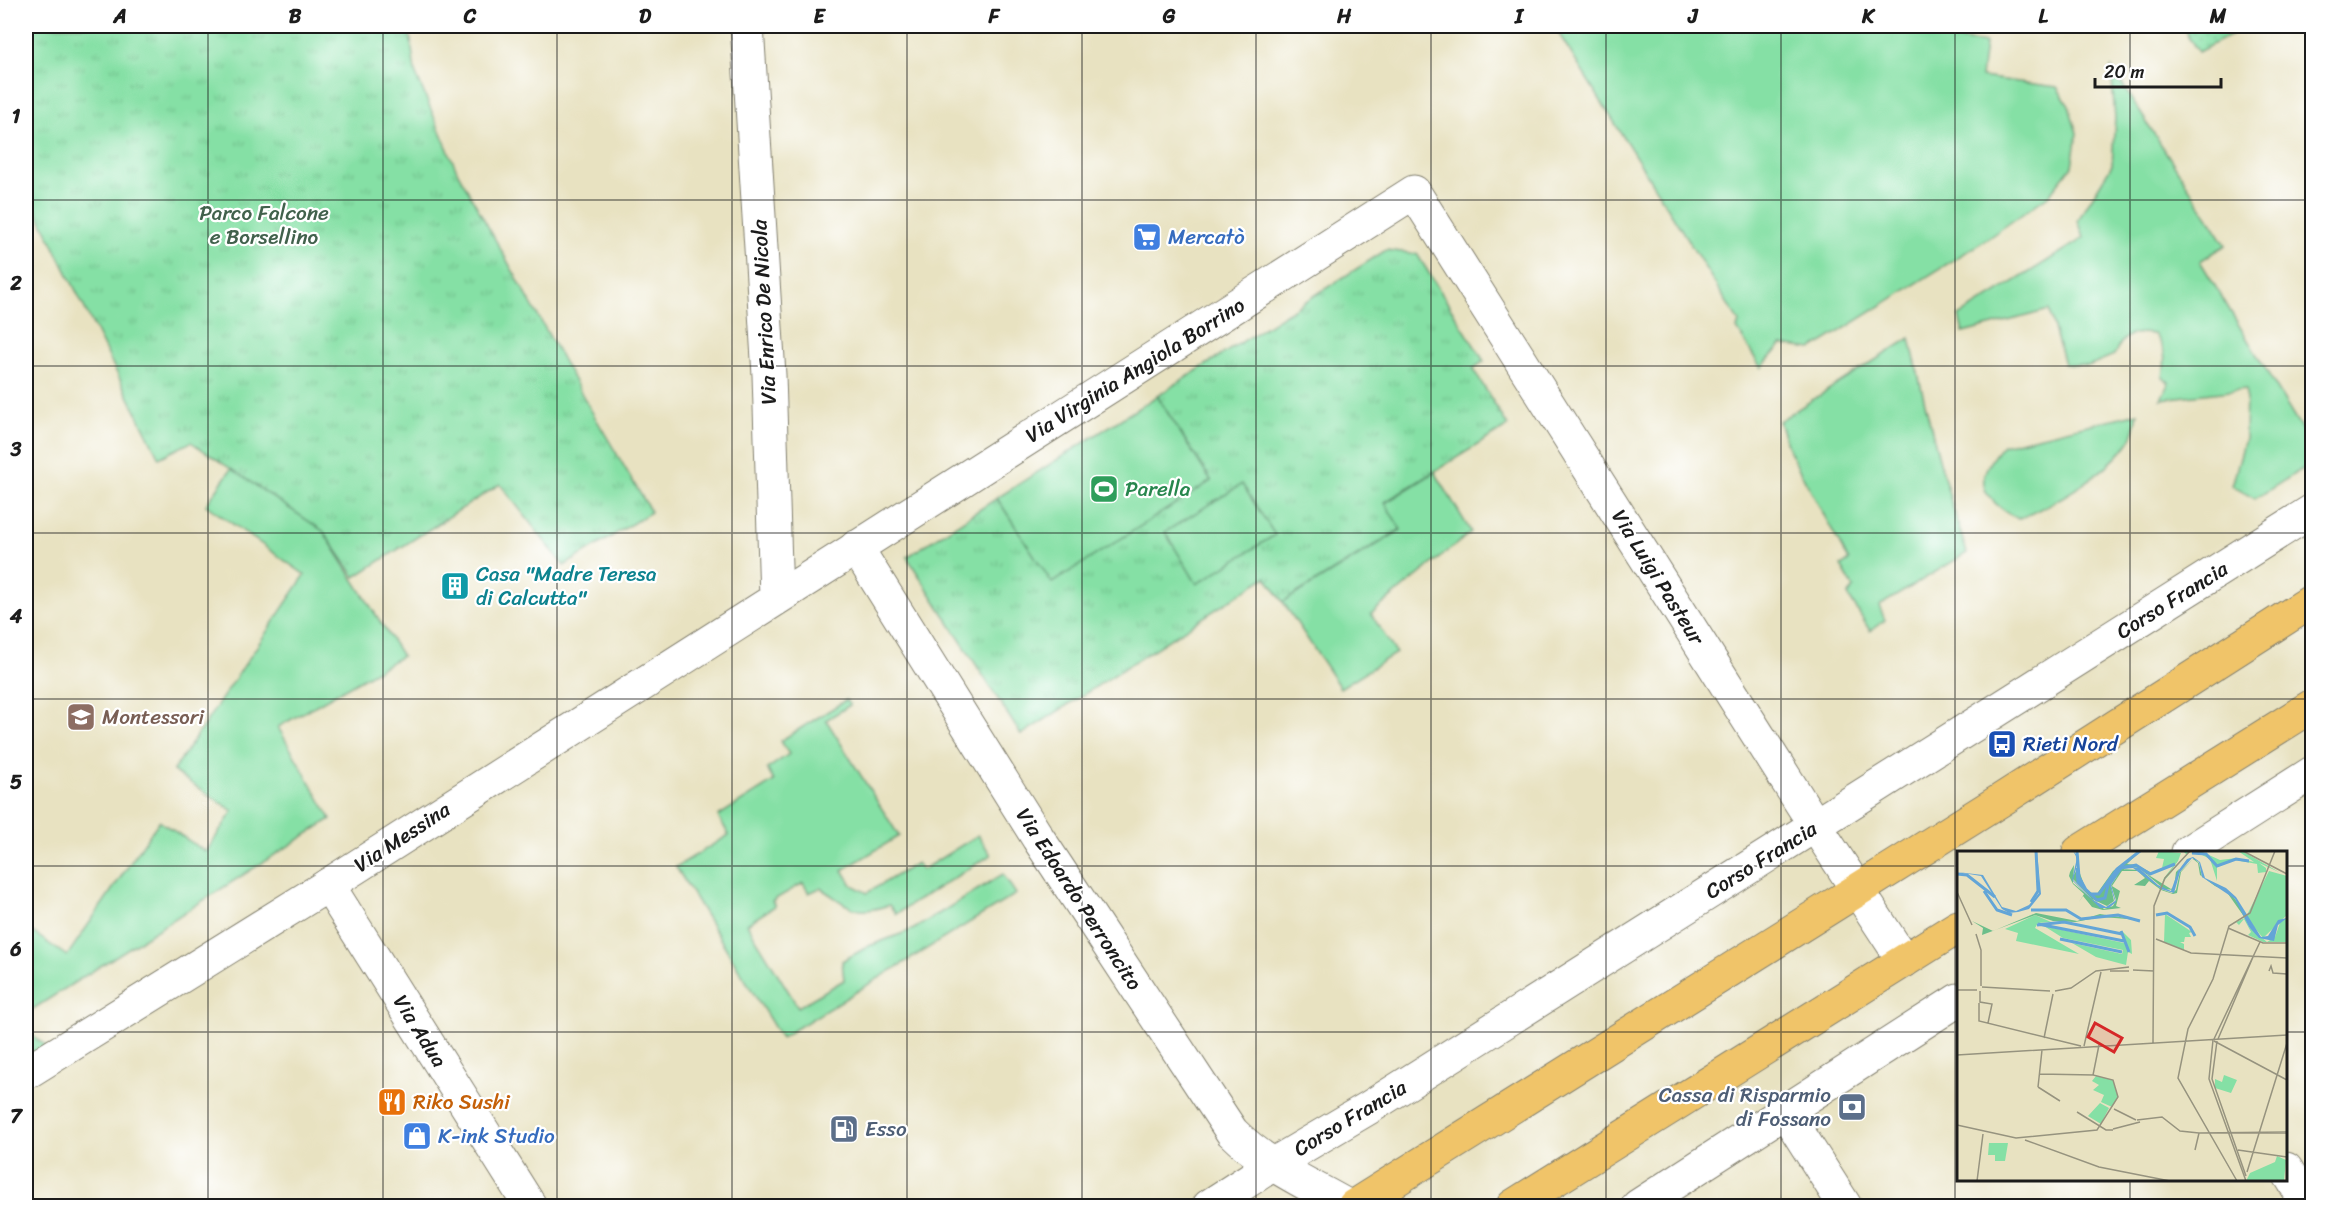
<svg xmlns="http://www.w3.org/2000/svg" width="2338" height="1232" viewBox="0 0 2338 1232" font-family="Sriracha,sans-serif">
<style>
.grass{fill:url(#grass-dots);stroke:#507e60;stroke-width:1.5}
.park{fill:url(#park-tufts);stroke:#507e60;stroke-width:1.5}
.garden{fill:#85e0a5;stroke:#507e60;stroke-width:1.5}
.lines{fill:none;stroke-linecap:round;stroke-linejoin:round}
.street-casing{stroke:#827f6e;stroke-width:35}
.primary-casing{stroke:#827f6e;stroke-width:35}
.street{stroke:#fff;stroke-width:33}
.primary{stroke:#f0c469;stroke-width:33}
.grid{fill:none;stroke:#1c1c1c;stroke-width:1.5;stroke-opacity:0.55}
.labels{text-anchor:middle;dominant-baseline:central;stroke-width:4.5;stroke-linejoin:round;paint-order:stroke}
.park-label{font-size:21px;fill:#41614c;stroke:#fff}
.shop-label{font-size:21px;fill:#366cbe;stroke:#fff;text-anchor:start}
.street-label{font-size:21px;fill:#1c1c1c;stroke:#fff}
.leisure-label{font-size:21px;fill:#27864d;stroke:#fff;text-anchor:start}
.culture-label{font-size:21px;fill:#0d838f;stroke:#fff;text-anchor:start}
.education-label{font-size:21px;fill:#785e54;stroke:#fff;text-anchor:start}
.transit-label{font-size:21px;fill:#164399;stroke:#fff;text-anchor:start}
.service-label{font-size:21px;fill:#4e5e75;stroke:#fff;text-anchor:end}
.food-label{font-size:21px;fill:#c56008;stroke:#fff;text-anchor:start}
.inset-river{fill:none;stroke:#63a5d7;stroke-width:3}
.inset-road{fill:none;stroke:#96937f;stroke-width:1.5}
.view{fill:#d62828;fill-opacity:0.15;stroke:#d62828;stroke-width:3}
.inset-edge{fill:none;stroke:#1c1c1c;stroke-width:3}
.neatline{fill:none;stroke:#1c1c1c;stroke-width:2}
.grid-label{font-size:20px;text-anchor:middle;font-weight:bold;fill:#1c1c1c}
</style>
<defs>
<pattern id="grass-dots" width="8" height="8" patternUnits="userSpaceOnUse" patternTransform="scale(1.5)"><rect width="8" height="8" fill="#85e0a5"/><path d="M2 2h.1M6 6h.1" fill="none" stroke="#72c08d" stroke-width="1.8" stroke-linecap="round"/></pattern>
<pattern id="park-tufts" width="24" height="20" patternUnits="userSpaceOnUse" patternTransform="scale(1.5)"><rect width="24" height="20" fill="#85e0a5"/><path d="M3 7l-1-3M5 7V3M7 7l1-3M15 17l-1-3M17 17v-4M19 17l1-3" fill="none" stroke="#72c08d"/></pattern>
</defs>
<rect width="100%" height="100%" fill="#fff"/>
<filter id="ink" filterUnits="userSpaceOnUse"><feTurbulence type="fractalNoise" baseFrequency=".0167" numOctaves="2"/><feDisplacementMap in="SourceGraphic" scale="12" xChannelSelector="R" yChannelSelector="G"/><feConvolveMatrix kernelMatrix="1 2 1 2 8 2 1 2 1" color-interpolation-filters="sRGB"/></filter>
<filter id="wash" filterUnits="userSpaceOnUse"><feTurbulence type="fractalNoise" baseFrequency=".008" numOctaves="4" result="noise"/><feDisplacementMap in="SourceGraphic" scale="24" xChannelSelector="R" yChannelSelector="G"/><feGaussianBlur stdDeviation="1.35" result="paint"/><feColorMatrix in="noise" values="0 0 0 0 0 0 0 0 0 0 0 0 0 0 0 0 0 1.4 0 .05"/><feComposite in="paint" operator="in"/></filter>
<g filter="url(#wash)">
<rect width="100%" height="100%" fill="#e8e2c1"/>
<path class="grass" d="M 2182,26 L 2247,26 L 2198,52 Z"/>
<g class="park">
<path d="M 26,26 L 409,26 L 415,72 L 458,173 L 588,405 L 651,512 L 564,566 L 500,484 L 355,577 L 323,531 L 191,442 L 159,458 L 26,190 Z"/>
<path d="M 1386,250 L 1417,254 L 1484,361 L 1473,369 L 1508,426 L 1385,502 L 1401,529 L 1283,602 L 1266,577 L 1021,735 L 907,557 L 997,498 L 1052,582 L 1211,480 L 1157,396 Z"/>
<path d="M 26,1031 L 57,1054 L 26,1073 Z"/>
</g>
<g class="garden">
<path d="M 1554,26 L 1943,26 L 1942,37 L 1985,43 L 1981,77 L 2057,87 L 2069,106 L 2077,133 L 2072,166 L 2048,196 L 1984,241 L 1812,349 L 1781,345 L 1761,368 L 1737,329 L 1739,322 Z"/>
<path d="M 2111,67 L 2226,245 L 2200,261 L 2312,446 L 2312,463 L 2255,499 L 2232,486 L 2245,439 L 2246,389 L 2161,399 L 2169,382 L 2163,378 C 2165,358 2168,352 2154,334 C 2131,331 2124,334 2114,355 L 2088,366 L 2064,364 L 2049,310 L 1963,333 L 1959,316 L 2084,238 L 2078,220 L 2112,165 L 2115,118 Z"/>
<path d="M 1910,338 C 1926,411 1944,483 1967,553 L 1879,606 L 1885,620 L 1870,631 L 1848,595 L 1854,588 L 1841,566 L 1849,561 L 1789,451 L 1779,421 Z"/>
<path d="M 1157,396 L 1211,481 L 1052,583 L 997,498 Z"/>
<path d="M 2138,413 C 2136,422 2135,433 2130,440 C 2109,473 2053,505 2018,519 C 1979,497 1972,479 2003,445 Z"/>
<path d="M 231,469 L 323,531 L 402,656 L 278,727 L 331,819 L 33,1009 L 26,1004 L 26,939 L 31,931 L 67,956 L 159,821 L 206,852 L 233,811 L 173,771 L 305,575 L 206,505 Z"/>
<path d="M 1435,472 L 1471,532 L 1371,614 L 1396,653 L 1340,688 L 1283,602 L 1401,530 L 1385,503 Z"/>
<path d="M 1242,484 L 1275,535 L 1197,584 L 1165,532 Z"/>
<path d="M 846,700 L 850,705 L 826,720 L 899,836 L 843,870 L 852,885 L 867,893 L 917,863 L 922,870 L 978,835 L 991,855 L 896,914 L 889,905 C 853,917 851,907 820,888 L 809,893 L 803,883 L 772,901 L 775,906 L 747,924 L 798,1007 L 844,980 L 842,961 L 869,946 L 914,929 L 1003,874 L 1016,894 L 781,1038 L 676,867 L 729,835 L 718,816 L 774,781 L 767,769 L 789,754 L 780,741 Z"/>
</g>
</g>
<g filter="url(#ink)">
<g class="lines">
<g class="street-casing">
<g id="street">
<path d="M 747,26 L 769,375 L 776,598"/>
<path d="M 856,547 L 1038,838 L 1232,1132 C 1265,1165 1307,1183 1347,1206"/>
<path d="M 2188,852 L 2312,773"/>
<path d="M 328,885 L 530,1206"/>
<path d="M 26,1073 L 328,885 L 1414,192 L 1815,825 L 1904,961"/>
<path d="M 1786,1113 L 1845,1206"/>
<path d="M 2286,1169 L 2309,1206"/>
<path d="M 1209,1206 L 1272,1165 L 1370,1107 L 2312,511"/>
<path d="M 1638,1206 L 1958,1000"/>
</g>
</g>
<g class="primary-casing">
<g id="primary">
<path d="M 2079,852 L 2312,706"/>
<path d="M 1354,1206 L 2001,800 L 2312,601"/>
<path d="M 1513,1206 L 1958,927"/>
</g>
</g>
<use href="#street" class="street"/>
<use href="#primary" class="primary"/>
</g>
</g>
<path class="grid" d="M 208,26 L 208,1206M 383,26 L 383,1206M 557,26 L 557,1206M 732,26 L 732,1206M 907,26 L 907,1206M 1082,26 L 1082,1206M 1256,26 L 1256,1206M 1431,26 L 1431,1206M 1606,26 L 1606,1206M 1781,26 L 1781,1206M 1955,26 L 1955,1206M 2130,26 L 2130,852M 26,200 L 2312,200M 26,366 L 2312,366M 26,533 L 2312,533M 26,699 L 2312,699M 26,866 L 1958,866M 2286,866 L 2312,866M 26,1032 L 1958,1032M 2286,1032 L 2312,1032M 2130,1180 L 2130,1206"/>
<defs>
<g id="supermarket-square" transform="scale(1.5)"><rect x="-9" y="-9" width="18" height="18" rx="4" fill="#3f7fe0" stroke="#fff"/><path d="M-6-5.5h2.5l.6 2H6L4.5 2H-2.5L-4.4-4H-6ZM-1.5 3.2a1.3 1.3 0 1 0 .1 0ZM3 3.2a1.3 1.3 0 1 0 .1 0Z" fill="#fff"/></g>
<g id="stadium-square" transform="scale(1.5)"><rect x="-9" y="-9" width="18" height="18" rx="4" fill="#2e9e5b" stroke="#fff"/><path d="M0-5a6.5 5 0 1 0 0 10a6.5 5 0 1 0 0-10ZM-3.5-1.8h7v3.6h-7Z" fill="#fff"/></g>
<g id="building-square" transform="scale(1.5)"><rect x="-9" y="-9" width="18" height="18" rx="4" fill="#0f9aa8" stroke="#fff"/><path d="M-4-6H4V6H1V3H-1V6H-4ZM-2.5-4.3h1.7v1.8h-1.7ZM.8-4.3h1.7v1.8H.8ZM-2.5-1h1.7V.8h-1.7ZM.8-1h1.7V.8H.8Z" fill="#fff"/></g>
<g id="school-square" transform="scale(1.5)"><rect x="-9" y="-9" width="18" height="18" rx="4" fill="#8d6e63" stroke="#fff"/><path d="M0-5L7-2L0 1L-7-2ZM-4 1L0 2.5L4 1V4Q0 6-4 4Z" fill="#fff"/></g>
<g id="bus-square" transform="scale(1.5)"><rect x="-9" y="-9" width="18" height="18" rx="4" fill="#1a4fb4" stroke="#fff"/><path d="M-5-6H5V4H4V6H2V4H-2V6H-4V4H-5ZM-3.5-4V0h7V-4ZM-3.5 1.2v1.5H-2V1.2ZM2 1.2v1.5H3.5V1.2Z" fill="#fff"/></g>
<g id="restaurant-square" transform="scale(1.5)"><rect x="-9" y="-9" width="18" height="18" rx="4" fill="#e8710a" stroke="#fff"/><path d="M-5-6h1v4h1v-4h1v4h1v-4h1v5L-1.5 .5V6h-2V.5L-5-1ZM5-6V6H3V1.5H1.5Q1.5-4 5-6Z" fill="#fff"/></g>
<g id="bank-square" transform="scale(1.5)"><rect x="-9" y="-9" width="18" height="18" rx="4" fill="#5c6f8a" stroke="#fff"/><path d="M-6-4H6V4H-6ZM0-2.3a2.3 2.3 0 1 0 0 4.6a2.3 2.3 0 1 0 0-4.6Z" fill="#fff"/></g>
<g id="fuel-square" transform="scale(1.5)"><rect x="-9" y="-9" width="18" height="18" rx="4" fill="#5c6f8a" stroke="#fff"/><path d="M-5.5-6h7V0h2V4h1.3V-2.5L3-4.5l.8-.8L6-3V5H2.5V1h-1V6h-7ZM-4.2-4.7v3.2H.2V-4.7Z" fill="#fff"/></g>
<g id="shop-square" transform="scale(1.5)"><rect x="-9" y="-9" width="18" height="18" rx="4" fill="#3f7fe0" stroke="#fff"/><path d="M-5-2.5h2.3a2.7 3.5 0 0 1 5.4 0H5L5.5 6h-11ZM-1.5-2.5h3a1.5 2.3 0 0 0-3 0Z" fill="#fff"/></g>
</defs>
<g fill-rule="evenodd">
<use href="#supermarket-square" x="1147" y="237"/>
<use href="#stadium-square" x="1104" y="489"/>
<use href="#building-square" x="455" y="586"/>
<use href="#school-square" x="81" y="717"/>
<use href="#bus-square" x="2002" y="744"/>
<use href="#restaurant-square" x="392" y="1102"/>
<use href="#bank-square" x="1852" y="1107"/>
<use href="#fuel-square" x="844" y="1129"/>
<use href="#shop-square" x="417" y="1136"/>
</g>
<g class="labels">
<g class="park-label">
<text x="264" y="213">Parco Falcone<tspan x="264" dy="24">e Borsellino</tspan></text>
</g>
<g class="shop-label">
<text x="1168" y="237">Mercatò</text>
<text x="438" y="1136">K-ink Studio</text>
</g>
<g class="street-label">
<text transform="translate(764 312) rotate(-93)">Via Enrico De Nicola</text>
<text transform="translate(1135 370) rotate(-32)">Via Virginia Angiola Borrino</text>
<text transform="translate(1658 577) rotate(58)">Via Luigi Pasteur</text>
<text transform="translate(2172 600) rotate(-32)">Corso Francia</text>
<text transform="translate(402 837) rotate(-33)">Via Messina</text>
<text transform="translate(1761 860) rotate(-32)">Corso Francia</text>
<text transform="translate(1079 899) rotate(57)">Via Edoardo Perroncito</text>
<text transform="translate(420 1031) rotate(58)">Via Adua</text>
<text transform="translate(1350 1118) rotate(-31)">Corso Francia</text>
</g>
<g class="leisure-label">
<text x="1125" y="489">Parella</text>
</g>
<g class="culture-label">
<text x="476" y="574">Casa "Madre Teresa<tspan x="476" dy="24">di Calcutta"</tspan></text>
</g>
<g class="education-label">
<text x="102" y="717">Montessori</text>
</g>
<g class="transit-label">
<text x="2023" y="744">Rieti Nord</text>
</g>
<g class="service-label">
<text x="1831" y="1095">Cassa di Risparmio<tspan x="1831" dy="24">di Fossano</tspan></text>
<text x="865" y="1129" text-anchor="start">Esso</text>
</g>
<g class="food-label">
<text x="413" y="1102">Riko Sushi</text>
</g>
</g>
<g transform="translate(1957 851)">
<rect width="330" height="330" fill="#e8e2c1"/>
<path d="M 202,0 L 224,2 L 221,10 L 211,24 L 230,4 L 226,0 L 233,0 L 206,31 L 211,24 L 205,32 L 207,27 L 217,14 L 205,17 L 207,8 L 199,7 ZM 243,0 L 263,9 L 280,7 L 297,11 L 281,0 L 285,0 L 322,21 L 302,12 L 309,17 L 309,21 L 301,22 L 300,13 L 278,9 L 260,16 L 260,30 L 253,8 L 241,2 L 233,3 ZM 78,64 L 94,71 L 81,72 L 78,77 L 122,103 L 59,90 L 61,82 L 48,78 ZM 87,75 L 167,92 L 165,80 L 174,89 L 175,103 L 171,101 L 169,114 L 139,106 L 115,92 L 165,103 L 166,99 L 106,87 Z" fill="#85e0a5"/>
<path d="M 183,0 L 170,13 L 180,14 L 195,22 L 210,17 L 190,23 L 214,38 L 217,36 L 219,21 L 222,18 L 217,39 L 207,38 L 182,17 L 170,15 L 153,32 L 157,50 L 150,55 L 135,48 L 115,27 L 121,17 L 129,39 L 139,44 L 156,20 ZM 237,7 L 242,12 L 245,26 L 269,39 L 278,48 L 284,57 L 288,67 L 269,40 L 258,35 L 243,24 L 241,12 L 236,8 L 224,21 L 220,42 L 216,43 L 204,39 L 192,30 L 188,35 L 177,34 L 188,27 L 181,20 L 165,20 L 155,35 L 163,40 L 159,55 L 164,57 L 146,59 L 135,56 L 126,45 L 122,51 L 127,43 L 116,33 L 112,25 L 113,21 L 117,14 L 116,32 L 147,58 L 156,55 L 159,49 L 154,34 L 165,18 L 182,19 L 204,38 L 215,42 L 219,39 L 223,21 ZM 79,62 L 120,70 L 143,63 L 183,69 L 145,66 L 118,71 L 96,70 L 78,64 L 25,84 L 26,77 L 15,70 L 36,80 Z" fill="#6cbe8a"/>
<path d="M 32,292 L 51,292 L 48,310 L 38,310 L 38,304 L 31,304 Z" fill="#85e0a5"/>
<path d="M 312,20 L 330,25 L 330,64 L 306,87 L 289,66 ZM 288,67 L 292,76 L 310,91 L 318,86 L 324,69 L 330,67 L 330,91 L 306,91 L 291,84 L 294,81 L 287,68 L 282,74 L 279,71 ZM 139,225 L 156,229 L 161,246 L 155,256 L 144,251 L 147,244 L 136,239 L 142,234 L 135,230 ZM 320,305 L 329,309 L 327,330 L 289,330 L 293,322 L 318,311 Z" fill="#85e0a5"/>
<path d="M 208,63 L 235,81 L 232,82 L 234,86 L 228,86 L 227,91 L 223,91 L 227,93 L 227,99 L 207,91 ZM 267,224 L 280,229 L 274,242 L 258,237 L 258,228 L 265,231 ZM 143,252 L 152,257 L 144,273 L 131,265 Z" fill="#85e0a5"/>
<path d="M 80,0 L 84,43 L 72,58 L 61,61 L 52,62 L 45,58 L 24,25 L 0,21 L 26,24 L 45,56 L 59,60 L 72,54 L 82,42 ZM 116,0 L 122,6 L 116,29 L 136,49 L 149,56 L 158,50 L 152,32 L 164,17 L 170,15 L 182,17 L 201,34 L 214,40 L 221,20 L 230,8 L 236,6 L 243,11 L 248,27 L 269,37 L 279,46 L 304,86 L 311,85 L 321,69 L 330,67 L 321,74 L 317,90 L 302,87 L 292,76 L 278,48 L 245,26 L 242,11 L 235,7 L 223,21 L 217,42 L 204,38 L 176,17 L 165,18 L 154,34 L 159,51 L 152,57 L 143,57 L 115,29 L 120,7 Z" fill="#63a5d7"/>
<path class="inset-river" d="M 120,0 L 122,26 L 129,39M 235,2 L 249,3 L 260,15 L 279,8 L 292,10M 120,17 L 121,31 L 140,49 L 148,47 L 152,30 L 163,17 L 179,14 L 193,23 L 218,13M 0,23 L 10,24 L 38,46M 27,40 L 40,59 L 55,64M 132,43 L 142,43 L 160,18 L 183,0M 74,51 L 81,40 L 79,0M 74,59 L 109,59 L 124,68 L 161,64 L 183,70M 199,64 L 210,62 L 233,76 L 238,85M 81,73 L 167,90M 80,74 L 107,71 L 165,83M 164,80 L 172,101M 103,88 L 165,101"/>
<path class="inset-road" d="M 286,0 L 330,23M 0,41 L 15,74M 271,77 L 306,92 L 330,92M 19,83 L 24,99 L 24,135M 199,88 L 234,102 L 330,107M 176,119 L 197,120M 153,120 L 172,120M 312,120 L 314,115 L 316,122 L 330,123M 25,136 L 93,140M 0,139 L 20,139M 23,140 L 23,151 L 35,153 L 31,172M 98,140 L 114,137 L 139,120 L 172,116M 22,152 L 22,170 L 124,195M 87,187 L 96,143M 257,188 L 303,91M 261,188 L 296,106M 256,189 L 252,228 L 289,330M 257,190 L 330,229M 260,190 L 255,228 L 289,325M 196,192 L 197,55 L 208,27 L 233,0M 127,195 L 144,121M 0,204 L 330,184M 82,223 L 137,224M 81,236 L 85,199M 81,236 L 103,250M 157,258 L 179,269M 120,261 L 149,279 L 156,279M 180,269 L 205,266 L 223,280 L 242,282 L 330,282M 0,274 L 59,287 L 140,279 L 161,246 L 156,229 L 136,224 L 142,194M 156,278 L 183,271M 68,289 L 142,316 L 213,330M 238,299 L 242,282 L 330,281M 281,299 L 330,306M 290,321 L 330,192M 20,330 L 26,283M 280,330 L 221,227 L 231,178 L 256,128 L 272,75 L 293,62 L 318,0"/>
<path class="view" d="M 138,172 L 165,187 L 157,201 L 131,186 Z"/>
<rect width="330" height="330" class="inset-edge"/>
</g>
<rect width="2338" height="1232" fill="none" stroke="#fff" stroke-width="66"/>
<path d="M2095 78v9h126v-9" fill="none" stroke="#1c1c1c" stroke-width="3"/>
<text x="2104" y="78" font-size="18" fill="#1c1c1c" stroke="#ffffff" stroke-width="4.5" paint-order="stroke">20 m</text>
<rect x="33" y="33" width="2272" height="1166" class="neatline"/>
<g class="grid-label">
<text x="120" y="23">A</text>
<text x="295" y="23">B</text>
<text x="470" y="23">C</text>
<text x="645" y="23">D</text>
<text x="819" y="23">E</text>
<text x="994" y="23">F</text>
<text x="1169" y="23">G</text>
<text x="1344" y="23">H</text>
<text x="1519" y="23">I</text>
<text x="1693" y="23">J</text>
<text x="1868" y="23">K</text>
<text x="2043" y="23">L</text>
<text x="2218" y="23">M</text>
<text x="16" y="123">1</text>
<text x="16" y="290">2</text>
<text x="16" y="456">3</text>
<text x="16" y="623">4</text>
<text x="16" y="789">5</text>
<text x="16" y="956">6</text>
<text x="16" y="1123">7</text>
</g>
</svg>
